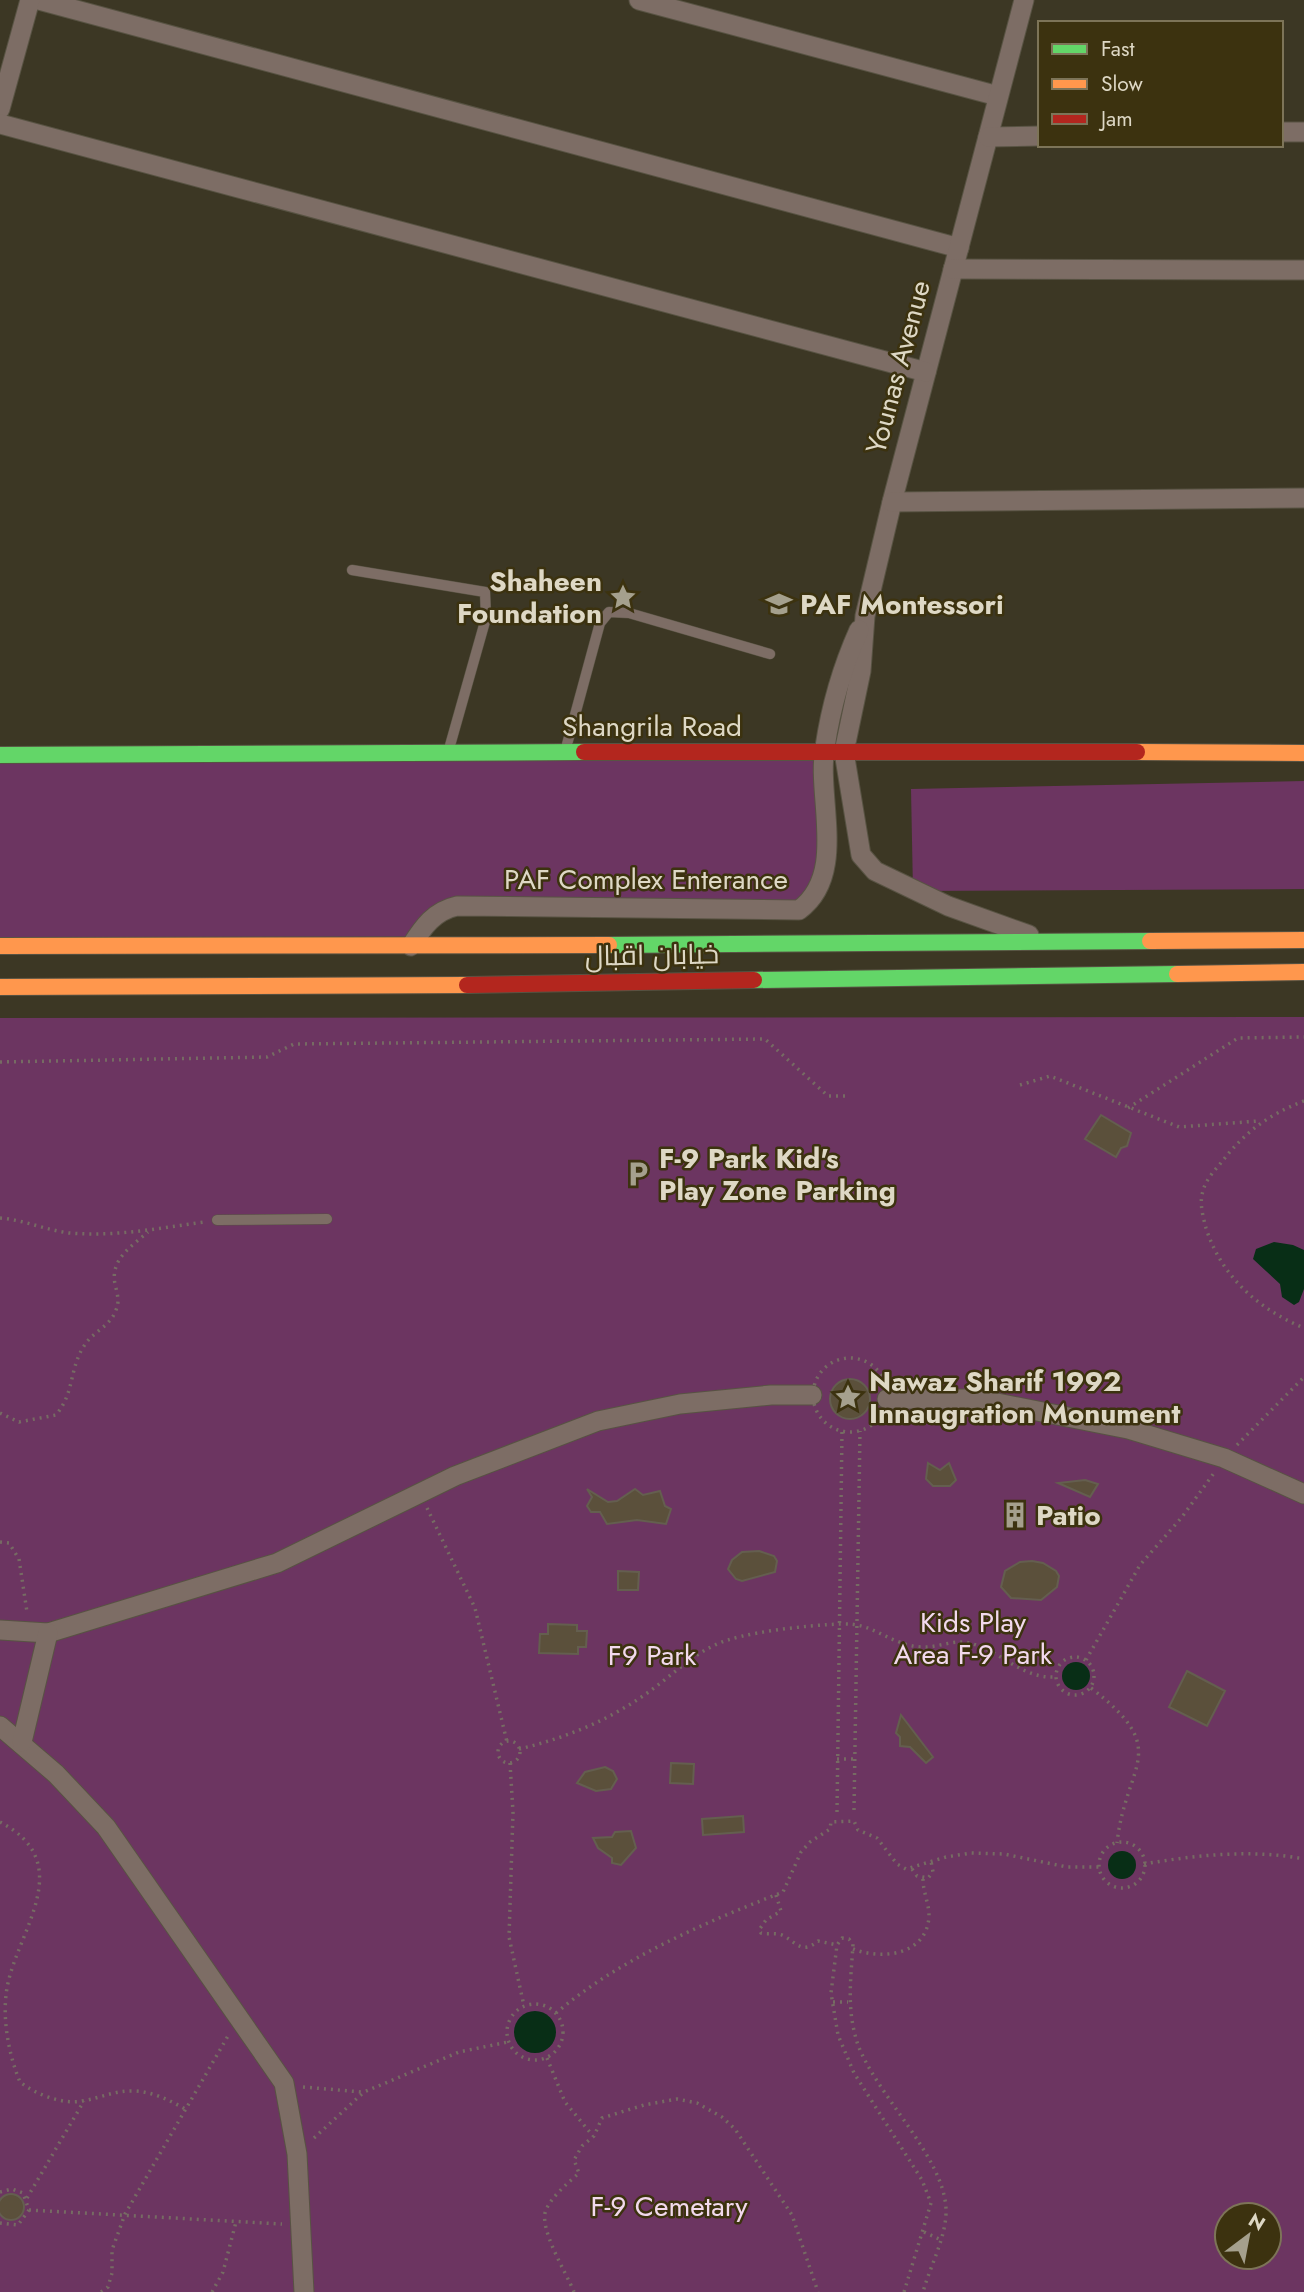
<svg xmlns="http://www.w3.org/2000/svg" width="1304" height="2292" viewBox="0 0 1304 2292" font-family="Jost,Cairo,sans-serif">
<style>
.green{fill:#6c3561;fill-rule:evenodd}
.water{fill:#082e16}
.building{fill:#5b503b;stroke:#645e4f;stroke-width:2}
.lines{fill:none;stroke-linecap:round;stroke-linejoin:round}
.lane-casing{stroke:#585343;stroke-width:11}
.street-casing{stroke:#585343;stroke-width:21}
.fast-casing{stroke:#585343;stroke-width:18}
.slow-casing{stroke:#585343;stroke-width:18}
.jam-casing{stroke:#585343;stroke-width:18}
.path{stroke:#766b63;stroke-width:3.5;stroke-dasharray:2 5;stroke-linecap:butt}
.lane{stroke:#7d6d65;stroke-width:10}
.street{stroke:#7d6d65;stroke-width:19}
.fast{stroke:#63d668;stroke-width:16}
.slow{stroke:#ff974d;stroke-width:16}
.jam{stroke:#b3261e;stroke-width:16}
.labels{text-anchor:middle;dominant-baseline:central;stroke-width:5;stroke-linejoin:round;paint-order:stroke}
.street-label{font-size:28px;fill:#ded8c5;stroke:#3c320f}
.poi-label{font-size:28px;font-weight:bold;fill:#ded8c5;stroke:#3c320f;text-anchor:start}
.park-label{font-size:28px;fill:#f2d9ed;stroke:#3c320f}
</style>
<rect width="100%" height="100%" fill="#3c3724"/>
<g class="green">
<path d="M 824,751 L 821,882 L 799,910 L 457,906 L 411,946 L 0,946 L 0,755 Z"/>
<path d="M 1304,781 L 1304,889 L 913,891 L 911,789 Z"/>
<path d="M 1304,1017 L 1304,2292 L 0,2292 L 0,1018 ZM 1227,2215 L 1269,2215 L 1269,2257 L 1227,2257 Z"/>
</g>
<g class="water">
<path d="M 1274,1242 L 1293,1245 L 1304,1250 L 1304,1289 L 1299,1302 L 1294,1305 L 1282,1297 L 1280,1284 L 1253,1259 L 1256,1249 Z"/>
<circle cx="1076" cy="1676" r="14"/>
<circle cx="1122" cy="1865" r="14"/>
<circle cx="535" cy="2032" r="21"/>
</g>
<g class="building">
<path d="M 1101,1115 L 1131,1133 L 1127,1146 L 1121,1148 L 1116,1157 L 1085,1139 Z"/>
<circle cx="850" cy="1399" r="20"/>
<path d="M 928,1463 L 940,1470 L 949,1463 L 956,1480 L 950,1486 L 933,1486 L 926,1479 Z"/>
<path d="M 1085,1480 L 1098,1484 L 1090,1497 L 1058,1483 Z"/>
<path d="M 587,1489 L 608,1502 L 617,1501 L 635,1489 L 643,1495 L 660,1491 L 665,1506 L 671,1509 L 666,1524 L 637,1520 L 607,1524 L 600,1512 L 591,1512 L 587,1506 L 592,1497 Z"/>
<path d="M 759,1551 L 774,1556 L 777,1561 L 775,1572 L 742,1581 L 736,1579 L 728,1569 L 732,1560 L 742,1552 Z"/>
<path d="M 1032,1561 L 1043,1563 L 1056,1571 L 1059,1576 L 1057,1587 L 1041,1600 L 1011,1598 L 1001,1587 L 1005,1571 L 1020,1562 Z"/>
<path d="M 618,1571 L 639,1572 L 638,1590 L 618,1590 Z"/>
<path d="M 548,1624 L 577,1625 L 577,1631 L 587,1631 L 586,1647 L 578,1647 L 578,1654 L 539,1653 L 540,1634 L 548,1634 Z"/>
<path d="M 1187,1671 L 1225,1691 L 1207,1726 L 1169,1707 Z"/>
<path d="M 901,1715 L 933,1757 L 926,1763 L 910,1747 L 900,1746 L 900,1737 L 896,1733 Z"/>
<path d="M 671,1763 L 694,1764 L 693,1784 L 670,1783 Z"/>
<path d="M 605,1767 L 613,1771 L 617,1779 L 611,1789 L 596,1791 L 577,1783 L 585,1772 Z"/>
<path d="M 743,1816 L 744,1832 L 703,1835 L 702,1819 Z"/>
<path d="M 631,1831 L 636,1848 L 621,1865 L 612,1863 L 612,1858 L 598,1848 L 593,1838 L 612,1837 L 615,1832 Z"/>
<circle cx="11" cy="2207" r="13"/>
</g>
<g class="lines">
<g class="lane-casing">
<g id="lane">
<path d="M 352,570 L 485,592 L 486,618 L 449,749"/>
<path d="M 566,748 L 600,623 L 609,612 L 629,613 L 770,654"/>
<path d="M 217,1220 L 327,1219"/>
</g>
</g>
<g class="street-casing">
<g id="street">
<path d="M 39,0 L 959,248"/>
<path d="M 639,0 L 998,96"/>
<path d="M 1024,0 L 892,502 L 865,616 L 861,671 L 844,752 L 861,855 L 875,871 L 948,906 L 1029,935"/>
<path d="M 0,109 L 30,0"/>
<path d="M 0,124 L 926,372"/>
<path d="M 1281,132 L 1304,132"/>
<path d="M 988,137 L 1040,136"/>
<path d="M 953,269 L 1304,270"/>
<path d="M 892,502 L 1304,498"/>
<path d="M 411,946 C 423,927 434,911 457,906 L 799,910 C 848,874 816,797 825,747 C 831,706 842,668 859,630"/>
<path d="M 887,1399 L 977,1399 L 1128,1429 L 1224,1458 L 1304,1494"/>
<path d="M 0,1630 L 48,1633 L 277,1563 L 455,1476 L 598,1421 L 680,1404 L 771,1395 L 812,1395"/>
<path d="M 0,1726 L 56,1774 L 106,1827 L 284,2083 L 297,2154 L 304,2292"/>
<path d="M 22,1742 L 48,1633"/>
</g>
</g>
<g class="fast-casing">
<g id="fast">
<path d="M 0,755 L 584,752"/>
<path d="M 609,945 L 1150,941"/>
<path d="M 754,980 L 1177,974"/>
</g>
</g>
<g class="slow-casing">
<g id="slow">
<path d="M 1137,752 L 1304,753"/>
<path d="M 1150,941 L 1304,940"/>
<path d="M 0,946 L 609,945"/>
<path d="M 1177,974 L 1304,972"/>
<path d="M 0,987 L 467,985"/>
</g>
</g>
<g class="jam-casing">
<g id="jam">
<path d="M 584,752 L 1137,752"/>
<path d="M 467,985 L 754,980"/>
</g>
</g>
<g class="path">
<path d="M 0,1062 L 267,1057 L 294,1044 L 765,1039 L 828,1096 L 848,1096"/>
<path d="M 1020,1085 L 1050,1076 L 1179,1127 L 1258,1121"/>
<path d="M 1304,1101 C 1267,1115 1244,1133 1220,1164 C 1214,1171 1205,1181 1203,1191 C 1199,1202 1203,1217 1206,1228 C 1221,1276 1258,1309 1304,1328"/>
<path d="M 1128,1108 L 1238,1038 L 1304,1037"/>
<path d="M 0,1218 C 24,1220 46,1230 69,1233 C 116,1237 159,1228 205,1222"/>
<circle cx="850" cy="1395" r="37"/>
<path d="M 0,1413 L 19,1422 L 56,1415 C 75,1392 69,1369 84,1346 C 93,1331 110,1327 116,1310 C 120,1301 117,1293 115,1284 C 110,1259 132,1246 148,1232"/>
<path d="M 1237,1445 L 1304,1377"/>
<path d="M 427,1508 L 475,1608 L 507,1742"/>
<path d="M 0,1542 L 9,1543 L 19,1559 L 27,1612"/>
<circle cx="1075" cy="1676" r="19"/>
<path d="M 1086,1660 L 1140,1565 L 1182,1517 L 1214,1473"/>
<path d="M 1091,1688 C 1173,1751 1126,1762 1117,1843"/>
<circle cx="509" cy="1752" r="11"/>
<path d="M 519,1749 C 566,1738 610,1720 650,1691 C 671,1676 691,1656 715,1645 C 741,1632 810,1625 841,1624 C 874,1622 889,1645 921,1647 C 939,1648 955,1638 973,1644 C 1003,1653 1023,1679 1056,1677"/>
<path d="M 837,1759 L 854,1759"/>
<path d="M 510,1763 L 513,1812 L 509,1937 L 524,2006"/>
<path d="M 854,1810 L 860,1431"/>
<path d="M 837,1812 L 842,1431"/>
<path d="M 0,1822 C 77,1862 20,1928 8,1983 C 1,2014 8,2053 20,2082 C 35,2094 63,2105 82,2101 C 101,2098 115,2090 135,2091 C 154,2092 171,2101 187,2110"/>
<circle cx="1122" cy="1865" r="23"/>
<path d="M 1144,1864 C 1196,1855 1253,1849 1304,1859"/>
<path d="M 912,1869 L 917,1876 L 928,1878 L 933,1872 L 931,1861"/>
<path d="M 776,1895 L 781,1911 L 766,1920 L 759,1930 L 761,1933 C 769,1935 777,1932 784,1936 C 798,1944 802,1954 818,1941 L 837,1945"/>
<path d="M 853,1949 C 881,1960 927,1956 929,1916 C 929,1903 923,1892 923,1879"/>
<path d="M 833,2002 L 848,2002"/>
<circle cx="535" cy="2032" r="28"/>
<path d="M 556,2013 C 621,1958 704,1923 783,1892 L 801,1852 L 810,1842 L 830,1829 L 831,1822 L 854,1821 L 858,1830 L 877,1838 L 897,1864 L 906,1869 L 946,1857 L 971,1853 L 1004,1854 L 1067,1867 L 1099,1867"/>
<path d="M 547,2058 L 565,2102 L 593,2136"/>
<path d="M 303,2087 L 362,2092"/>
<path d="M 314,2138 L 364,2092 L 459,2052 L 508,2042"/>
<path d="M 0,2192 L 12,2189 L 23,2193 L 29,2210 L 18,2225 L 0,2223"/>
<path d="M 27,2198 L 84,2101"/>
<path d="M 29,2210 L 282,2224"/>
<path d="M 924,2232 L 939,2239"/>
<path d="M 101,2292 L 108,2287 L 112,2273 L 112,2250 L 125,2214 L 228,2036"/>
<path d="M 212,2292 L 223,2272 L 236,2222"/>
<path d="M 574,2292 C 567,2274 538,2228 546,2210 C 552,2196 568,2183 579,2173 L 574,2160 L 582,2146 L 594,2136 L 602,2118 L 644,2105 L 677,2099 L 697,2103 L 722,2117 L 735,2129 L 792,2215 L 818,2292"/>
<path d="M 904,2292 L 931,2203 L 922,2180 L 854,2073 L 838,2035 L 831,1993 L 837,1945 L 842,1938 L 849,1939 L 853,1944 C 851,1980 846,2009 858,2045 C 878,2097 944,2157 946,2209 C 947,2236 930,2266 923,2292"/>
</g>
<use href="#lane" class="lane"/>
<use href="#street" class="street"/>
<use href="#fast" class="fast"/>
<use href="#slow" class="slow"/>
<use href="#jam" class="jam"/>
</g>
<defs>
<g id="sight-bare" transform="scale(2.1)"><path d="M0-6L1.8-2.2L6-1.7L2.9 1.2L3.7 5.4L0 3.3L-3.7 5.4L-2.9 1.2L-6-1.7L-1.8-2.2Z" fill="#a5a08d" stroke="#3c320f" stroke-width="2.5" paint-order="stroke"/></g>
<g id="school-bare" transform="scale(2.1)"><path d="M0-5L7-2L0 1L-7-2ZM-4 1L0 2.5L4 1V4Q0 6-4 4Z" fill="#a5a08d" stroke="#3c320f" stroke-width="2.5" paint-order="stroke"/></g>
<g id="parking-bare" transform="scale(2.1)"><path d="M-3.5-5.5H1a3.5 3.5 0 0 1 0 7H-1V5.5H-3.5ZM-1-3.4V-.6H.8a1.4 1.4 0 0 0 0-2.8Z" fill="#a5a08d" stroke="#3c320f" stroke-width="2.5" paint-order="stroke"/></g>
<g id="building-bare" transform="scale(2.1)"><path d="M-4-6H4V6H1V3H-1V6H-4ZM-2.5-4.3h1.7v1.8h-1.7ZM.8-4.3h1.7v1.8H.8ZM-2.5-1h1.7V.8h-1.7ZM.8-1h1.7V.8H.8Z" fill="#a5a08d" stroke="#3c320f" stroke-width="2.5" paint-order="stroke"/></g>
</defs>
<g fill-rule="evenodd">
<use href="#sight-bare" x="623" y="597"/>
<use href="#school-bare" x="779" y="604"/>
<use href="#parking-bare" x="638" y="1174"/>
<use href="#sight-bare" x="848" y="1397"/>
<use href="#building-bare" x="1015" y="1515"/>
</g>
<g class="labels">
<g class="street-label">
<text transform="translate(898 367) rotate(-75)">Younas Avenue</text>
<text x="652" y="726">Shangrila Road</text>
<text x="646" y="879">PAF Complex Enterance</text>
<text transform="translate(652 955) rotate(-1)">خیابان اقبال</text>
</g>
<g class="poi-label">
<text x="602" y="581" text-anchor="end">Shaheen<tspan x="602" dy="32">Foundation</tspan></text>
<text x="800" y="604">PAF Montessori</text>
<text x="659" y="1158">F-9 Park Kid's<tspan x="659" dy="32">Play Zone Parking</tspan></text>
<text x="869" y="1381">Nawaz Sharif 1992<tspan x="869" dy="32">Innaugration Monument</tspan></text>
<text x="1036" y="1515">Patio</text>
</g>
<g class="park-label">
<text x="973" y="1622">Kids Play<tspan x="973" dy="32">Area F-9 Park</tspan></text>
<text x="652" y="1655">F9 Park</text>
<text x="669" y="2206">F-9 Cemetary</text>
</g>
</g>
<rect x="1038" y="21" width="245" height="126" fill="#3c320f" stroke="#7d7458" stroke-width="2"/>
<rect x="1052" y="44" width="35" height="10" fill="#63d668" stroke="#7d7458" stroke-width="2"/>
<text x="1101" y="56" font-size="21" fill="#ded8c5">Fast</text>
<rect x="1052" y="79" width="35" height="10" fill="#ff974d" stroke="#7d7458" stroke-width="2"/>
<text x="1101" y="91" font-size="21" fill="#ded8c5">Slow</text>
<rect x="1052" y="114" width="35" height="10" fill="#b3261e" stroke="#7d7458" stroke-width="2"/>
<text x="1101" y="126" font-size="21" fill="#ded8c5">Jam</text>
<g transform="translate(1248 2236) rotate(32)"><circle r="33" fill="#3c320f" stroke="#7d7458" stroke-width="2"/>
<path d="M0-5L12 26L0 18L-12 26Z" fill="#a5a08d"/>
<text y="-10" font-size="19" font-weight="bold" text-anchor="middle" fill="#ded8c5">N</text>
</g>
</svg>
